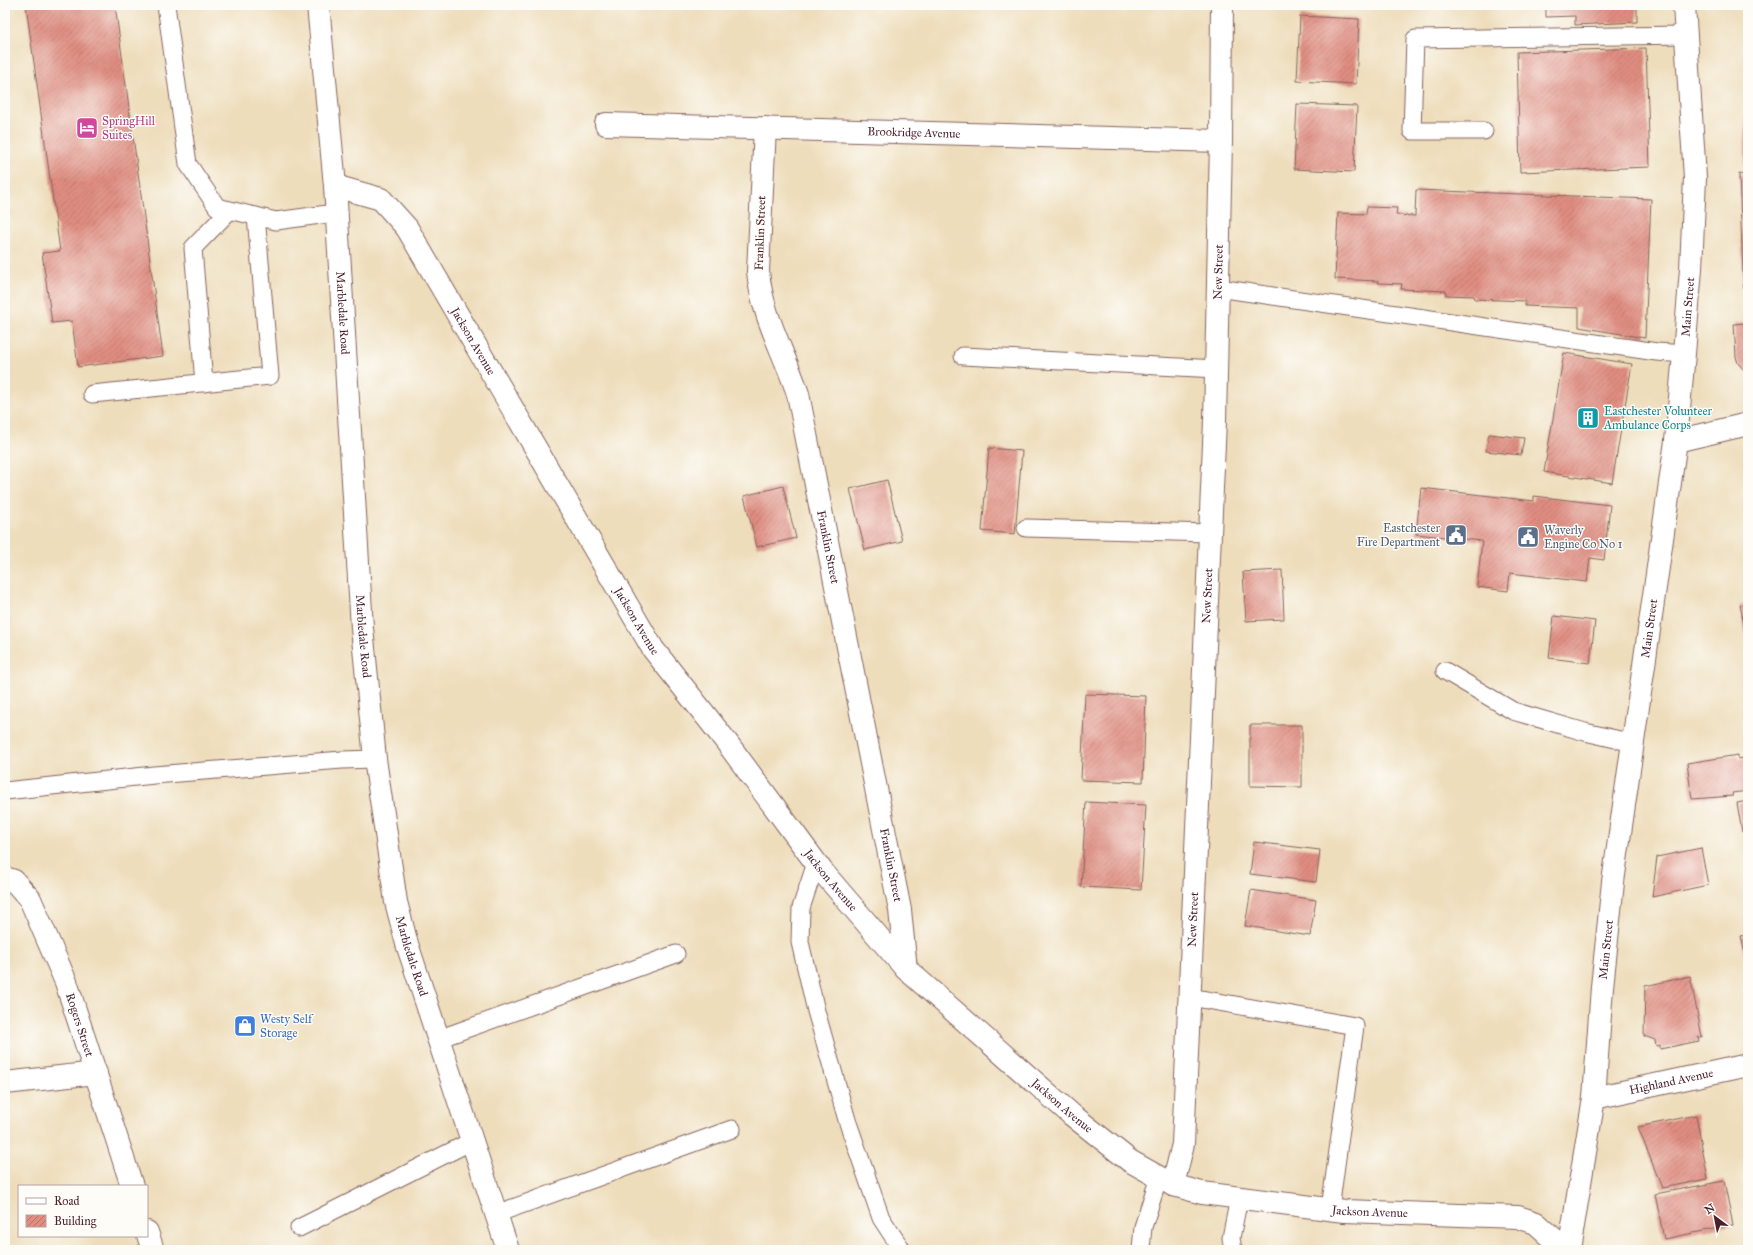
<svg xmlns="http://www.w3.org/2000/svg" width="1753" height="1255" viewBox="0 0 1753 1255" font-family="'IM FELL Great Primer',serif">
<style>
.building{fill:url(#building-hatch)}
.lines{fill:none;stroke-linecap:round;stroke-linejoin:round}
.service-casing{stroke:#83625d;stroke-width:19}
.minor-casing{stroke:#83625d;stroke-width:24}
.tertiary-casing{stroke:#83625d;stroke-width:24}
.service{stroke:#fff;stroke-width:17}
.minor{stroke:#fff;stroke-width:22}
.tertiary{stroke:#fff;stroke-width:22}
.labels{text-anchor:middle;dominant-baseline:central;stroke-width:3;stroke-linejoin:round;paint-order:stroke}
.hotel-label{font-size:12px;fill:#b23c85;stroke:#fdfcf7;text-anchor:start}
.street-label{font-size:12px;fill:#4a1f2b;stroke:#fdfcf7}
.culture-label{font-size:12px;fill:#0d838f;stroke:#fdfcf7;text-anchor:start}
.service-label{font-size:12px;fill:#4e5e75;stroke:#fdfcf7;text-anchor:end}
.shop-label{font-size:12px;fill:#366cbe;stroke:#fdfcf7;text-anchor:start}
</style>
<defs>
<pattern id="building-hatch" width="6" height="6" patternUnits="userSpaceOnUse"><rect width="6" height="6" fill="#e08d81"/><path d="M-1 1l2-2M0 6l6-6M5 7l2-2" fill="none" stroke="#b8736a"/></pattern>
</defs>
<rect width="100%" height="100%" fill="#fdfcf7"/>
<filter id="ink" filterUnits="userSpaceOnUse"><feTurbulence type="fractalNoise" baseFrequency=".025" numOctaves="2"/><feDisplacementMap in="SourceGraphic" scale="8" xChannelSelector="R" yChannelSelector="G"/><feConvolveMatrix kernelMatrix="1 2 1 2 8 2 1 2 1" color-interpolation-filters="sRGB"/></filter>
<filter id="wash" filterUnits="userSpaceOnUse"><feTurbulence type="fractalNoise" baseFrequency=".012" numOctaves="4" result="noise"/><feDisplacementMap in="SourceGraphic" scale="16" xChannelSelector="R" yChannelSelector="G"/><feGaussianBlur stdDeviation="0.9" result="paint"/><feColorMatrix in="noise" values="0 0 0 0 0 0 0 0 0 0 0 0 0 0 0 0 0 1.4 0 .05"/><feComposite in="paint" operator="in"/></filter>
<g filter="url(#wash)">
<rect width="100%" height="100%" fill="#edb"/>
<g id="blocks">
<g class="building">
<path d="M 26,5 L 115,5 L 163,356 L 78,367 L 72,321 L 52,323 L 42,253 L 60,251 Z"/>
<path d="M 1546,5 L 1637,5 L 1637,22 L 1575,25 L 1575,16 L 1546,17 Z"/>
<path d="M 1300,16 L 1359,19 L 1356,84 L 1297,81 Z"/>
<path d="M 1646,48 L 1650,167 L 1520,172 L 1517,52 Z"/>
<path d="M 1297,104 L 1357,106 L 1354,172 L 1294,169 Z"/>
<path d="M 1745,111 L 1748,114 L 1748,370 L 1743,369 L 1738,363 L 1736,357 L 1734,324 L 1745,323 L 1739,174 L 1745,175 Z"/>
<path d="M 1416,190 L 1651,199 L 1645,338 L 1579,327 L 1579,308 L 1525,306 L 1525,301 L 1475,299 L 1474,296 L 1446,295 L 1446,291 L 1401,289 L 1402,284 L 1378,283 L 1378,281 L 1335,279 L 1338,213 L 1366,214 L 1367,207 L 1397,208 L 1396,215 L 1415,216 Z"/>
<path d="M 1564,353 L 1632,364 L 1612,483 L 1544,472 Z"/>
<path d="M 1489,434 L 1524,438 L 1521,455 L 1486,451 Z"/>
<path d="M 989,448 L 1022,451 L 1015,534 L 982,531 Z"/>
<path d="M 887,480 L 902,541 L 865,550 L 850,489 Z"/>
<path d="M 783,486 L 796,538 L 757,547 L 744,496 Z"/>
<path d="M 1421,488 L 1534,501 L 1534,496 L 1610,505 L 1604,560 L 1590,558 L 1587,582 L 1510,573 L 1508,591 L 1477,587 L 1482,541 L 1416,534 Z"/>
<path d="M 1282,570 L 1284,619 L 1246,621 L 1243,572 Z"/>
<path d="M 1748,604 L 1748,640 L 1747,640 L 1740,605 Z"/>
<path d="M 1554,616 L 1595,621 L 1590,663 L 1549,658 Z"/>
<path d="M 1085,694 L 1146,696 L 1143,782 L 1081,780 Z"/>
<path d="M 1250,725 L 1302,725 L 1302,787 L 1250,786 Z"/>
<path d="M 1738,755 L 1738,759 L 1748,757 L 1748,791 L 1732,793 L 1733,796 L 1692,799 L 1687,763 Z"/>
<path d="M 1748,801 L 1748,831 L 1742,832 L 1737,803 Z"/>
<path d="M 1086,802 L 1146,805 L 1141,890 L 1081,887 Z"/>
<path d="M 1254,842 L 1320,850 L 1316,882 L 1250,874 Z"/>
<path d="M 1701,848 L 1708,885 L 1652,897 L 1657,857 Z"/>
<path d="M 1251,890 L 1316,900 L 1310,936 L 1245,926 Z"/>
<path d="M 1748,935 L 1748,963 L 1747,963 L 1741,936 Z"/>
<path d="M 1690,976 L 1702,1037 L 1698,1037 L 1699,1041 L 1660,1049 L 1660,1045 L 1656,1046 L 1655,1040 L 1644,1036 L 1645,986 Z"/>
<path d="M 1696,1115 L 1708,1179 L 1662,1188 L 1638,1127 Z"/>
<path d="M 1724,1181 L 1733,1225 L 1664,1239 L 1655,1194 Z"/>
</g>
</g>
</g>
<g filter="url(#ink)">
<use href="#blocks" fill-opacity="0" stroke="#83625d" stroke-width="1"/>
<g class="lines">
<g class="service-casing">
<g id="service">
<path d="M 166,5 L 188,164 L 217,207 L 276,221 L 335,213"/>
<path d="M 1484,131 L 1412,131 L 1415,39 L 1686,35"/>
<path d="M 1218,288 L 1657,352 L 1684,354"/>
<path d="M 963,356 L 1217,369"/>
<path d="M 204,383 L 193,248 L 230,210"/>
<path d="M 92,394 L 270,376 L 256,216"/>
<path d="M 1026,528 L 1210,533"/>
<path d="M 1445,671 L 1513,711 L 1585,732 L 1633,743"/>
<path d="M 5,791 L 154,775 L 342,760 L 375,759"/>
<path d="M 816,863 L 801,908 L 800,942 L 816,1011 L 847,1120 L 881,1218 L 902,1250"/>
<path d="M 1190,997 L 1355,1026 L 1330,1209"/>
<path d="M 438,1039 L 676,954"/>
<path d="M 496,1214 L 732,1129"/>
<path d="M 299,1228 L 472,1141"/>
<path d="M 1141,1250 L 1143,1227 L 1159,1177"/>
<path d="M 1233,1250 L 1231,1238 L 1239,1198"/>
</g>
</g>
<g class="minor-casing">
<g id="minor">
<path id="s1" d="M 606,124 L 1221,141"/>
<path id="s2" d="M 765,128 L 758,271 C 762,317 784,351 798,394 L 900,910 L 906,969"/>
<path id="s3" d="M 335,186 L 381,199 L 407,228 L 653,649 L 725,740 L 822,871 L 906,969 L 1072,1115 L 1130,1161 L 1173,1185 L 1202,1193 L 1344,1211 L 1518,1217 L 1536,1223 L 1566,1250"/>
<path d="M 1676,441 L 1748,424"/>
<path id="s4" d="M 5,878 L 14,881 L 30,899 L 66,982 L 132,1186"/>
<path d="M 5,1083 L 96,1073"/>
<path id="s5" d="M 1594,1098 L 1748,1065"/>
<path id="s6" d="M 1173,1185 L 1183,1144 L 1215,421 L 1221,141 L 1222,5"/>
<path d="M 147,1232 L 153,1250"/>
</g>
</g>
<g class="tertiary-casing">
<g id="tertiary">
<path id="s7" d="M 318,5 L 335,186 L 362,628 L 375,759 L 396,902 L 407,944 L 508,1250"/>
<path id="s8" d="M 1569,1250 L 1594,1098 L 1602,987 L 1613,882 L 1676,441 L 1684,354 L 1691,269 L 1695,178 L 1684,5"/>
</g>
</g>
<use href="#service" class="service"/>
<use href="#minor" class="minor"/>
<use href="#tertiary" class="tertiary"/>
</g>
</g>
<defs>
<g id="hotel-square" transform="scale(1.15)"><rect x="-9" y="-9" width="18" height="18" rx="4" fill="#d1479c" stroke="#fdfcf7"/><path d="M-6-4.5h1.5V1H6V5H4.5V3h-9V5H-6ZM-4 0a1.8 1.8 0 1 1 3.6 0ZM.5 0V-2.5h3Q6-2.5 6 0Z" fill="#fff"/></g>
<g id="building-square" transform="scale(1.15)"><rect x="-9" y="-9" width="18" height="18" rx="4" fill="#0f9aa8" stroke="#fdfcf7"/><path d="M-4-6H4V6H1V3H-1V6H-4ZM-2.5-4.3h1.7v1.8h-1.7ZM.8-4.3h1.7v1.8H.8ZM-2.5-1h1.7V.8h-1.7ZM.8-1h1.7V.8H.8Z" fill="#fff"/></g>
<g id="civic-square" transform="scale(1.15)"><rect x="-9" y="-9" width="18" height="18" rx="4" fill="#5c6f8a" stroke="#fdfcf7"/><path d="M-.6-6.5H3V-4.5H.6V-3L4-1V1h2V6H-6V1h2V-1L-.6-3ZM-1.2 2.5V6h2.4V2.5Z" fill="#fff"/></g>
<g id="shop-square" transform="scale(1.15)"><rect x="-9" y="-9" width="18" height="18" rx="4" fill="#3f7fe0" stroke="#fdfcf7"/><path d="M-5-2.5h2.3a2.7 3.5 0 0 1 5.4 0H5L5.5 6h-11ZM-1.5-2.5h3a1.5 2.3 0 0 0-3 0Z" fill="#fff"/></g>
</defs>
<g fill-rule="evenodd">
<use href="#hotel-square" x="87" y="128"/>
<use href="#building-square" x="1588" y="418"/>
<use href="#civic-square" x="1456" y="535"/>
<use href="#civic-square" x="1528" y="537"/>
<use href="#shop-square" x="245" y="1026"/>
</g>
<g class="labels">
<g class="hotel-label">
<text x="102" y="121">SpringHill<tspan x="102" dy="14">Suites</tspan></text>
</g>
<g class="street-label">
<text stroke="none"><textPath href="#s1" startOffset="308">Brookridge Avenue</textPath></text>
<text transform="translate(760 233) rotate(-88)">Franklin Street</text>
<text stroke="none"><textPath href="#s6" startOffset="915">New Street</textPath></text>
<text stroke="none"><textPath href="#s8" startOffset="951">Main Street</textPath></text>
<text stroke="none"><textPath href="#s7" startOffset="309">Marbledale Road</textPath></text>
<text stroke="none"><textPath href="#s3" startOffset="218">Jackson Avenue</textPath></text>
<text stroke="none"><textPath href="#s2" startOffset="429">Franklin Street</textPath></text>
<text stroke="none"><textPath href="#s6" startOffset="591">New Street</textPath></text>
<text stroke="none"><textPath href="#s3" startOffset="542">Jackson Avenue</textPath></text>
<text stroke="none"><textPath href="#s8" startOffset="627">Main Street</textPath></text>
<text stroke="none"><textPath href="#s7" startOffset="633">Marbledale Road</textPath></text>
<text stroke="none"><textPath href="#s2" startOffset="753">Franklin Street</textPath></text>
<text stroke="none"><textPath href="#s3" startOffset="866">Jackson Avenue</textPath></text>
<text stroke="none"><textPath href="#s6" startOffset="267">New Street</textPath></text>
<text stroke="none"><textPath href="#s8" startOffset="303">Main Street</textPath></text>
<text stroke="none"><textPath href="#s7" startOffset="957">Marbledale Road</textPath></text>
<text stroke="none"><textPath href="#s4" startOffset="169">Rogers Street</textPath></text>
<text stroke="none"><textPath href="#s5" startOffset="79">Highland Avenue</textPath></text>
<text stroke="none"><textPath href="#s3" startOffset="1190">Jackson Avenue</textPath></text>
<text stroke="none"><textPath href="#s3" startOffset="1526">Jackson Avenue</textPath></text>
</g>
<g class="culture-label">
<text x="1604" y="411">Eastchester Volunteer<tspan x="1604" dy="14">Ambulance Corps</tspan></text>
</g>
<g class="service-label">
<text x="1440" y="528">Eastchester<tspan x="1440" dy="14">Fire Department</tspan></text>
<text x="1544" y="530" text-anchor="start">Waverly<tspan x="1544" dy="14">Engine Co No 1</tspan></text>
</g>
<g class="shop-label">
<text x="260" y="1019">Westy Self<tspan x="260" dy="14">Storage</tspan></text>
</g>
</g>
<rect width="1753" height="1255" fill="none" stroke="#fdfcf7" stroke-width="20"/>
<rect x="18" y="1185" width="130" height="52" fill="#fdfcf7" stroke="#b5a4a5"/>
<rect x="26" y="1198" width="20" height="6" fill="#ffffff" stroke="#b5a4a5"/>
<text x="54" y="1205" font-size="12" fill="#4a1f2b">Road</text>
<rect x="26" y="1215" width="20" height="12" fill="url(#building-hatch)" stroke="#b5a4a5"/>
<text x="54" y="1225" font-size="12" fill="#4a1f2b">Building</text>
<g transform="translate(1715 1217) rotate(328)" stroke="#fdfcf7" stroke-width="3" paint-order="stroke">
<path d="M0-3L7 15L0 10L-7 15Z" fill="#4a1f2b"/>
<text y="-6" font-size="11" font-weight="bold" text-anchor="middle" fill="#4a1f2b">N</text>
</g>
</svg>
